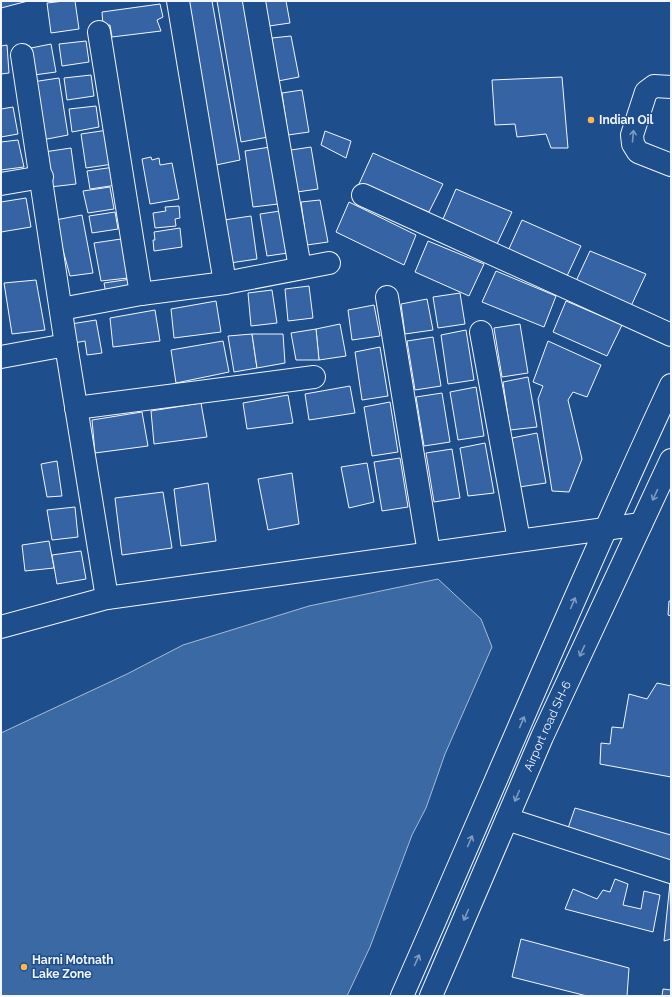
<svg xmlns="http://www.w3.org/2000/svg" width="672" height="997" viewBox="0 0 672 997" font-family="Raleway,sans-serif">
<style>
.water{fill:#3b69a3;stroke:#a8bbd7}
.building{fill:#3563a3;stroke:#f2f6ff}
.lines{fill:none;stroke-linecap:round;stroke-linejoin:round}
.minor-casing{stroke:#f2f6ff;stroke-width:24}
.major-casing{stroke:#f2f6ff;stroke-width:24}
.minor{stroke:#1f4e8c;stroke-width:22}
.major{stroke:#1f4e8c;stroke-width:22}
.oneway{stroke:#7e9ac0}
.poi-dot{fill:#ffb74d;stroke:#1f4e8c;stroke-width:1.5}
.labels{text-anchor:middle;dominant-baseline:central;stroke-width:3;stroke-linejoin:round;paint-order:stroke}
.poi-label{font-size:12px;font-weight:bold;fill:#f2f6ff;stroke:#1f4e8c;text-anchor:start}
.street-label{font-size:12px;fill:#f2f6ff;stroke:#1f4e8c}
</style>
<rect width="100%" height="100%" fill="#1f4e8c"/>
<path class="water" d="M 438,579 L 481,619 L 492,647 L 445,754 L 426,808 L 412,835 L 370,947 L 347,996 L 1,996 L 1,733 L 127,674 L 183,645 L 309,606 Z"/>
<g class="building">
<path d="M 1,1 L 28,1 L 1,8 Z"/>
<path d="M 64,1 L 75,1 L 79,29 L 51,33 L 47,3 Z"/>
<path d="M 189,1 L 212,1 L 240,160 L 216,165 Z"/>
<path d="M 217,1 L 244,1 L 268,137 L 241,142 Z"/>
<path d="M 265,1 L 286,1 L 290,23 L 269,26 Z"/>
<path d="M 160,4 L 163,17 L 157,20 L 161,31 L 112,37 L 110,25 L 103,26 L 102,12 Z"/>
<path d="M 291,36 L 299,77 L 278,81 L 272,38 Z"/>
<path d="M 86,41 L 89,62 L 62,66 L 59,44 Z"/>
<path d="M 51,44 L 56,72 L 34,75 L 31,48 Z"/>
<path d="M 7,45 L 9,73 L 1,74 L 1,46 Z"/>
<path d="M 91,75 L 94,96 L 67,100 L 64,78 Z"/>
<path d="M 562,77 L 568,148 L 551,148 L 546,134 L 517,137 L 515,124 L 495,125 L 492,80 Z"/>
<path d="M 59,78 L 68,135 L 42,140 L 32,82 Z"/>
<path d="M 302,90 L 309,132 L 288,135 L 282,93 Z"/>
<path d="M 96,106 L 99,127 L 72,132 L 69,109 Z"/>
<path d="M 13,107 L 18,134 L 1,137 L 1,109 Z"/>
<path d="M 108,130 L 113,164 L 86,168 L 81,134 Z"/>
<path d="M 325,131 L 351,141 L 346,158 L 321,145 Z"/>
<path d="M 18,140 L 24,167 L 1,170 L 1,142 Z"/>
<path d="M 270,147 L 278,204 L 253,207 L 245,151 Z"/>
<path d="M 311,147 L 318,189 L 297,192 L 291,150 Z"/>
<path d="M 71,148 L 76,184 L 50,187 L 44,152 Z"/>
<path d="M 373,153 L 443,184 L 429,212 L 359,184 Z"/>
<path d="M 151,157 L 152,160 L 159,158 L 160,165 L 172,163 L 179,199 L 150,204 L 142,159 Z"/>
<path d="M 114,167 L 117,185 L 90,189 L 87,171 Z"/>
<path d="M 110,187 L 114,209 L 88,213 L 83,191 Z"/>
<path d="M 456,189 L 512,212 L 497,244 L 443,219 Z"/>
<path d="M 26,198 L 31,227 L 1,232 L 1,202 Z"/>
<path d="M 320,200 L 328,242 L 307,245 L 301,202 Z"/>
<path d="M 349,202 L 416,235 L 404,265 L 336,232 Z"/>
<path d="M 179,206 L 180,218 L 175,219 L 176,226 L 155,228 L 153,213 L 166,211 L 165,207 Z"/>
<path d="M 280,211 L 288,253 L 267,256 L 260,214 Z"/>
<path d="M 115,212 L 118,229 L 92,233 L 89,216 Z"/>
<path d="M 82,215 L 93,273 L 70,276 L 55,220 Z"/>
<path d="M 251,216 L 257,259 L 230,263 L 224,220 Z"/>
<path d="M 522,220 L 581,246 L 567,276 L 508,251 Z"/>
<path d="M 180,228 L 182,247 L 154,251 L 153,240 L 155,240 L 154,232 Z"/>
<path d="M 121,239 L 128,278 L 101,281 L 94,243 Z"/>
<path d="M 428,241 L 484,264 L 469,296 L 415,272 Z"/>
<path d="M 590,251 L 646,274 L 631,306 L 576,281 Z"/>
<path d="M 496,271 L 556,296 L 544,327 L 482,302 Z"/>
<path d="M 131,279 L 134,293 L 107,299 L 104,283 Z"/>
<path d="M 36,280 L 45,330 L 12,334 L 4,283 Z"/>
<path d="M 309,286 L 313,318 L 288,321 L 285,289 Z"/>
<path d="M 272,290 L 277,323 L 251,326 L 248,293 Z"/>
<path d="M 460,293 L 465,324 L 438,328 L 433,297 Z"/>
<path d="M 427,299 L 433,330 L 405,334 L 401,304 Z"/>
<path d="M 216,301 L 221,332 L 174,338 L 171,309 Z"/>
<path d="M 566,301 L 622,325 L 607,356 L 553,332 Z"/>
<path d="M 374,305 L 380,336 L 352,340 L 348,310 Z"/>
<path d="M 155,310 L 160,341 L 113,347 L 110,318 Z"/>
<path d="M 96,320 L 102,353 L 87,355 L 85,341 L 74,343 L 71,324 Z"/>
<path d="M 340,324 L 346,356 L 319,360 L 316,329 Z"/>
<path d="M 520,324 L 528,373 L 502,377 L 494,328 Z"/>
<path d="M 316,329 L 319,360 L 296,360 L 291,333 Z"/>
<path d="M 466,330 L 474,380 L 448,384 L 441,335 Z"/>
<path d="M 252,334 L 257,368 L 234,372 L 228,336 Z"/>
<path d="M 252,334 L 283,334 L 285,363 L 257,368 Z"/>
<path d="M 433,337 L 441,386 L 415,390 L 407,341 Z"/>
<path d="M 223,341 L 229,372 L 176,383 L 171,350 Z"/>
<path d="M 548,341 L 601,365 L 587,397 L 573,392 L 568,400 L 582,459 L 569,492 L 552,491 L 538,399 L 543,386 L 533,382 Z"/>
<path d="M 380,347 L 388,396 L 362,400 L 355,352 Z"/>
<path d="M 528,377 L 537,427 L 510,430 L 503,382 Z"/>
<path d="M 350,386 L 355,413 L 309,420 L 305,394 Z"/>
<path d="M 476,387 L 484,436 L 458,440 L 450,392 Z"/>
<path d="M 442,393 L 450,442 L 424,446 L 416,397 Z"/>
<path d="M 288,395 L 293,423 L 247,429 L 243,403 Z"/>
<path d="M 390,402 L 398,452 L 372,456 L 364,407 Z"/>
<path d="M 201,403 L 207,437 L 154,444 L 151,411 Z"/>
<path d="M 142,412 L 148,446 L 95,453 L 92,420 Z"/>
<path d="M 537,433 L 546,483 L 519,487 L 512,438 Z"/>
<path d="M 485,443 L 494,493 L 468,496 L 460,448 Z"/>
<path d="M 452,449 L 460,498 L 434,502 L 426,453 Z"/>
<path d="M 400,458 L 408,507 L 382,511 L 374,462 Z"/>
<path d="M 57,461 L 62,496 L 47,497 L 41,464 Z"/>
<path d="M 367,463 L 374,502 L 349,508 L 341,467 Z"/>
<path d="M 292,473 L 299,524 L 268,530 L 258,479 Z"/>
<path d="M 208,483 L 216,541 L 181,546 L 174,489 Z"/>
<path d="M 163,492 L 172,548 L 122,555 L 115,498 Z"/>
<path d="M 75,507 L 78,537 L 52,540 L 47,510 Z"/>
<path d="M 49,541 L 54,568 L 25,571 L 22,545 Z"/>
<path d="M 81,551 L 86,579 L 57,584 L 52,555 Z"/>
<path d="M 669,601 L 671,601 L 671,616 L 668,615 Z"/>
<path d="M 657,683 L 671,686 L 671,777 L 600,764 L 601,743 L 610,744 L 612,727 L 623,728 L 629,694 L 647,699 Z"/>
<path d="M 575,808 L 671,835 L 671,866 L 566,834 Z"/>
<path d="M 615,879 L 628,884 L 623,905 L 641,909 L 644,891 L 660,895 L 653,932 L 565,909 L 573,889 L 597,899 L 603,890 L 610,892 Z"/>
<path d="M 670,883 L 671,939 L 664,941 Z"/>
<path d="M 521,939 L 629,968 L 627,996 L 587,996 L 512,977 Z"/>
<path d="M 663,989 L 671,990 L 671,996 L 662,996 Z"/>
</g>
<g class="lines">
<g class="minor-casing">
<g id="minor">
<path d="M 178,1 L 225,283"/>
<path d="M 254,1 L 300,268"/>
<path d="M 99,32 L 141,294"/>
<path d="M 22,55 L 66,345"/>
<path d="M 671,87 L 654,86 L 646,92 L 632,135 L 633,144 L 638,152 L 671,165"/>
<path d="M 1,184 L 42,177"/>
<path d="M 363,195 L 671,335"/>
<path d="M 387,297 L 429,553"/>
<path d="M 61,309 L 141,294 L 225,283 L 329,263"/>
<path d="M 481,332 L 519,540"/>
<path d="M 1,357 L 66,345 L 107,598 L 641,524"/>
<path d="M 76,408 L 314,377"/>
<path d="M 1,627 L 107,598"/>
<path d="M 507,819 L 671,872"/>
</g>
</g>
<g class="major-casing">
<g id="major">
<path d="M 402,996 C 492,792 577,587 671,385"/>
<path id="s1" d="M 431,996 L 542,737 L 671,460"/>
</g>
</g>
<use href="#minor" class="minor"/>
<use href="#major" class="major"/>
</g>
<defs><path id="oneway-shaft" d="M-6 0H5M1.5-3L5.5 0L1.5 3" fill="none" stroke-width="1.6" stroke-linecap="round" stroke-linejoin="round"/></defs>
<g class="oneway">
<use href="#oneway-shaft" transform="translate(633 136) rotate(-85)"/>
<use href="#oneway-shaft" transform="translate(655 495) rotate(115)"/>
<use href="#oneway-shaft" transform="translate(573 603) rotate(-67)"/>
<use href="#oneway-shaft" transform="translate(582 651) rotate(115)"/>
<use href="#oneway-shaft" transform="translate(522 722) rotate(-67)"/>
<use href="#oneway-shaft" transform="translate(517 796) rotate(113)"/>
<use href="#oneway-shaft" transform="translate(470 841) rotate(-66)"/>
<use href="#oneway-shaft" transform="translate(466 915) rotate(113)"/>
<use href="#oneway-shaft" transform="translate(417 960) rotate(-66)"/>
</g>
<g class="poi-dot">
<circle cx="591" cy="120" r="4"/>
<circle cx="24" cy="967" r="4"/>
</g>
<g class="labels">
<g class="poi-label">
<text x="599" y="120">Indian Oil</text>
<text x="32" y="960">Harni Motnath<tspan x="32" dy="14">Lake Zone</tspan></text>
</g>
<g class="street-label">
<text stroke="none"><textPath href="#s1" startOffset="294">Airport road SH-6</textPath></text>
</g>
</g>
<rect width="672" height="997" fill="none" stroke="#f2f6ff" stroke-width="4"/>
</svg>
